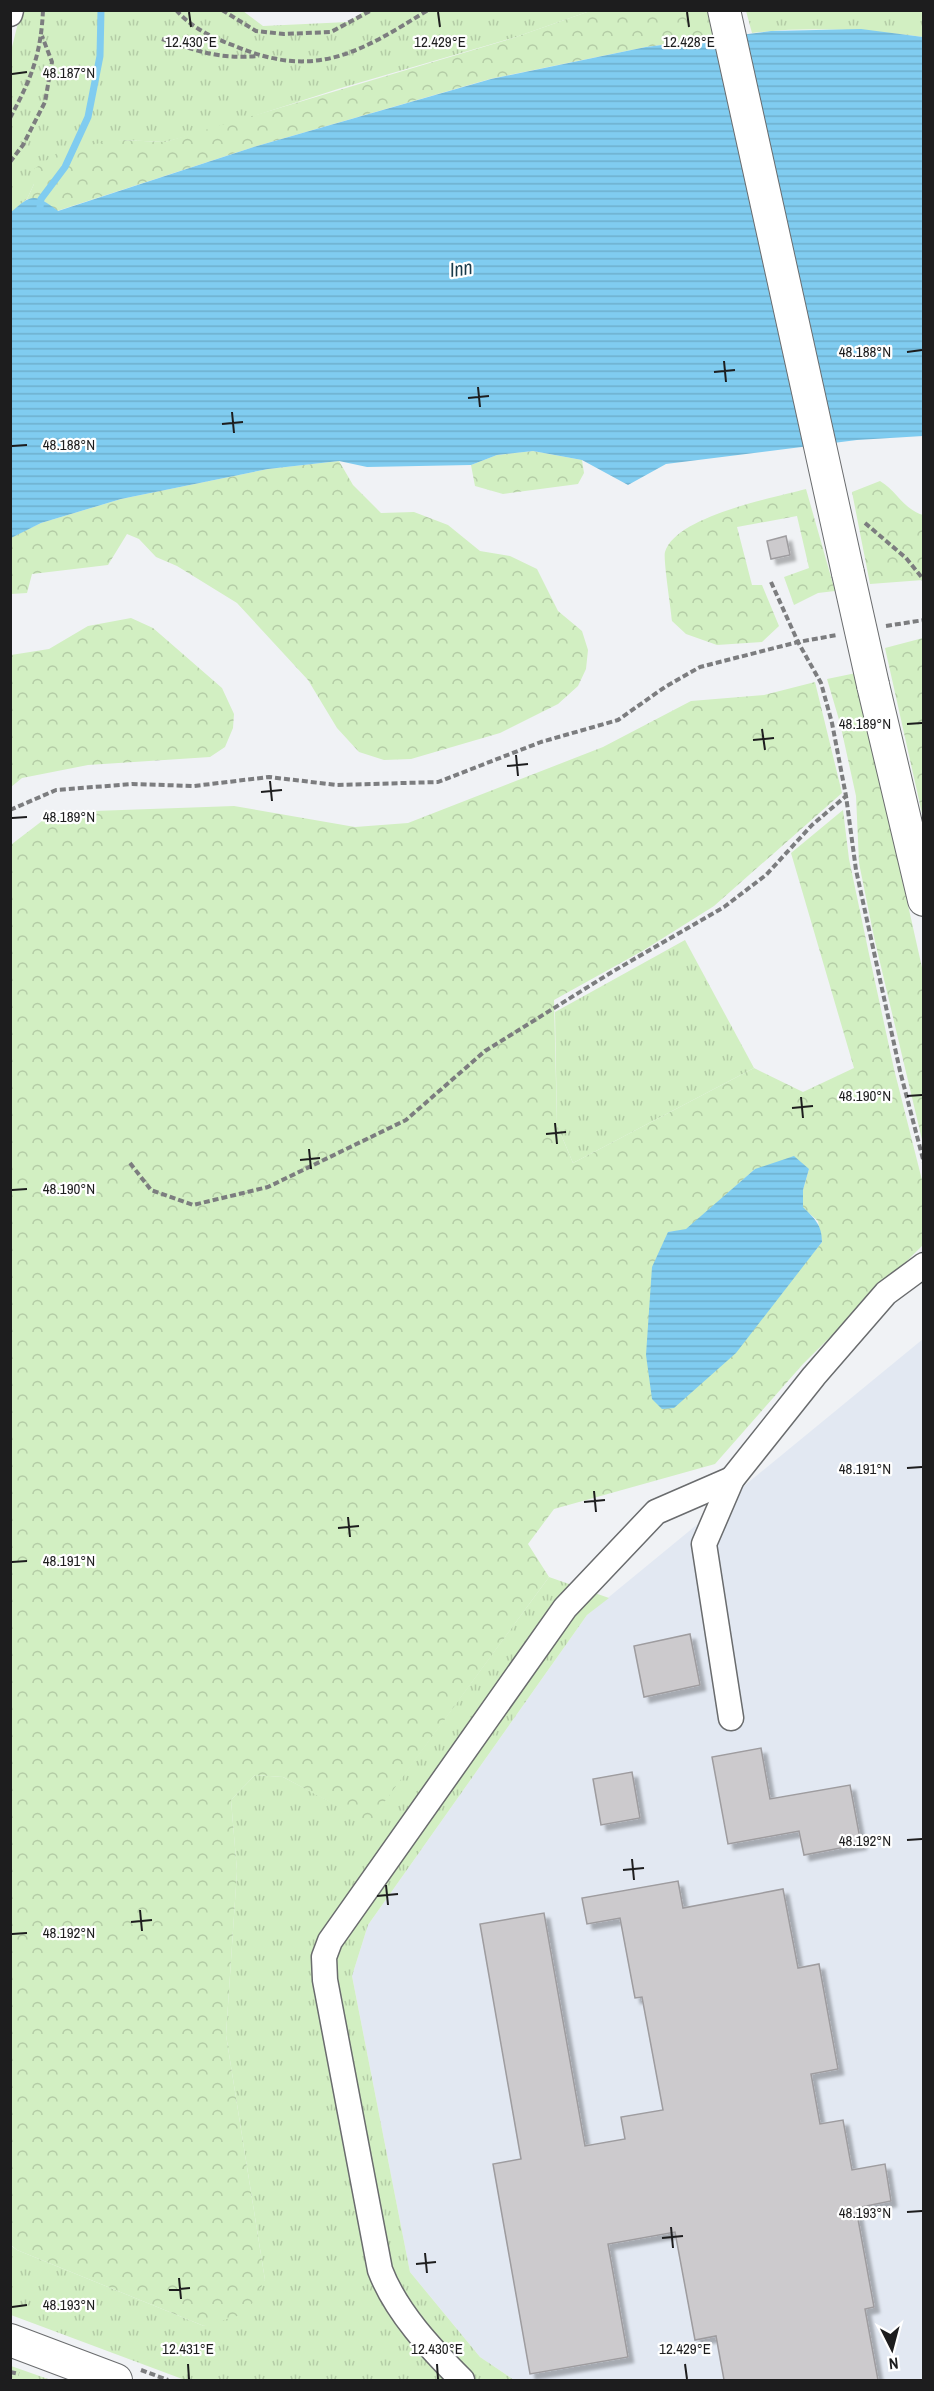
<svg xmlns="http://www.w3.org/2000/svg" width="934" height="2391" viewBox="0 0 934 2391" font-family="'Archivo Narrow',sans-serif">
<style>
.built{fill:#e2e8f2}
.grass{fill:url(#grass-tufts)}
.forest{fill:url(#forest-crowns);fill-rule:evenodd}
.water{fill:url(#water-rules)}
.lines{fill:none;stroke-linecap:round;stroke-linejoin:round}
.stream{stroke:#80ccf0;stroke-width:7}
.building{fill:#cccacd;stroke:#9e9c9f;stroke-width:1.5;filter:url(#shadow)}
.minor-casing{stroke:#6a6c6e;stroke-width:27}
.major-casing{stroke:#6a6c6e;stroke-width:34}
.path{stroke:#7c7d7f;stroke-width:4;stroke-dasharray:6 3;stroke-linecap:butt}
.minor{stroke:#fff;stroke-width:24}
.major{stroke:#fff;stroke-width:32}
.major-bridge-casing{stroke:#6a6c6e;stroke-width:34;stroke-linecap:butt}
.major-bridge{stroke:#fff;stroke-width:32}
.ticks{fill:none;stroke:#1d1d1e;stroke-width:2}
.labels{text-anchor:middle;dominant-baseline:central;stroke-width:4.5;stroke-linejoin:round;paint-order:stroke}
.water-label{font-size:20px;font-style:italic;fill:#183a4a;stroke:#fff}
.ticks-label{font-size:15px;text-anchor:middle;fill:#1d1d1e;stroke:#fff;stroke-width:4.5;stroke-linejoin:round;paint-order:stroke}
</style>
<defs>
<pattern id="grass-tufts" width="24" height="20" patternUnits="userSpaceOnUse" patternTransform="scale(1.5)"><rect width="24" height="20" fill="#d2efc2"/><path d="M3 7l-1-3M5 7V3M7 7l1-3M15 17l-1-3M17 17v-4M19 17l1-3" fill="none" stroke="#b4cca6"/></pattern>
<pattern id="forest-crowns" width="20" height="18" patternUnits="userSpaceOnUse" patternTransform="scale(1.5)"><rect width="20" height="18" fill="#d2efc2"/><path d="M2 6a3 3 0 1 1 6 0M12 15a3 3 0 1 1 6 0" fill="none" stroke="#b4cca6"/></pattern>
<pattern id="water-rules" width="6" height="5" patternUnits="userSpaceOnUse" patternTransform="scale(1.5)"><rect width="6" height="5" fill="#80ccf0"/><path d="M0 2.5h6" fill="none" stroke="#6eafcd"/></pattern>
<filter id="shadow"><feDropShadow dx="5.5" dy="5.5" stdDeviation="1.5" flood-color="#0004"/></filter>
</defs>
<rect width="100%" height="100%" fill="#f0f2f5"/>
<path class="built" d="M 923,1339 L 923,2380 L 514,2380 L 480,2357 L 410,2272 L 352,1976 L 368,1925 L 587,1615 Z"/>
<g class="grass">
<path d="M 366,10 L 590,11 L 513,38 L 341,88 L 217,128 L 165,142 L 121,140 L 34,184 L 27,199 L 11,213 L 10,55 L 21,11 L 243,11 L 263,26 L 348,22 Z"/>
<path d="M 746,11 L 923,11 L 923,37 C 867,30 809,26 752,33 Z"/>
<path d="M 685,940 L 754,1068 L 573,1163 L 557,1125 L 555,1012 Z"/>
<path d="M 549,1577 L 609,1598 L 587,1615 L 368,1925 L 352,1976 L 410,2272 L 480,2357 L 514,2380 L 185,2380 L 11,2315 L 10,2245 L 17,2250 L 204,2326 L 265,2280 L 226,2035 L 237,1871 L 231,1800 L 255,1775 L 283,1777 L 369,1822 Z"/>
<path d="M 10,2366 L 11,2366 L 51,2380 L 11,2380 Z"/>
</g>
<g class="forest">
<path d="M 590,11 L 710,11 L 715,38 L 646,47 L 490,79 L 257,146 L 57,211 L 41,199 L 27,199 L 34,184 L 34,169 L 63,149 L 121,140 L 165,142 L 513,38 Z"/>
<path d="M 533,451 L 582,460 L 584,473 L 578,484 L 503,494 L 475,486 L 471,465 L 497,455 Z"/>
<path d="M 339,461 L 353,485 L 381,513 L 414,512 L 448,525 L 480,551 L 510,556 L 537,569 L 558,611 L 582,631 L 588,650 L 586,669 L 578,686 L 558,704 L 500,733 L 411,759 L 384,760 L 359,752 L 337,728 L 308,680 L 237,603 L 177,566 L 156,557 L 139,539 L 127,534 L 108,565 L 32,574 L 27,593 L 11,594 L 10,538 L 41,523 L 121,499 L 268,469 Z"/>
<path d="M 880,481 C 897,491 903,509 923,515 L 923,580 L 870,584 L 852,492 Z"/>
<path d="M 806,489 L 835,591 L 818,593 L 794,605 L 784,577 L 809,568 L 797,516 L 737,527 L 752,585 L 762,585 L 779,626 L 762,642 L 717,645 L 686,634 L 672,621 C 671,609 663,559 665,552 C 676,516 773,498 806,489 Z"/>
<path d="M 131,618 L 153,628 L 222,688 L 234,714 L 233,728 L 225,747 L 210,757 L 88,765 L 22,778 L 11,787 L 11,655 L 49,649 L 88,626 Z"/>
<path d="M 923,638 L 924,638 L 923,818 L 885,648 Z"/>
<path d="M 856,673 L 923,972 L 923,1144 L 874,937 L 859,863 L 856,796 L 840,723 L 827,679 Z"/>
<path d="M 815,682 L 842,793 L 714,906 L 644,950 L 554,1000 L 557,1125 L 573,1163 L 754,1068 L 803,1092 L 854,1068 L 791,853 L 843,810 L 849,859 L 869,954 L 894,1069 L 923,1184 L 923,1245 L 803,1364 L 715,1464 L 554,1509 L 528,1544 L 549,1577 L 369,1823 L 283,1777 L 255,1775 L 231,1800 L 237,1871 L 226,2035 L 265,2280 L 247,2313 L 204,2326 L 17,2250 L 11,2245 L 12,844 L 42,821 L 94,811 L 234,806 L 355,827 L 408,823 L 603,747 L 691,701 L 764,695 ZM 755,1169 L 809,1169 L 803,1190 L 803,1208 L 818,1221 L 822,1242 L 800,1269 L 668,1232 L 686,1230 Z"/>
</g>
<g class="water">
<path d="M 861,29 L 923,37 L 923,436 L 857,440 L 666,464 L 628,485 L 582,460 L 533,451 L 497,455 L 471,465 L 367,467 L 339,461 L 268,469 L 121,499 L 41,523 L 11,538 L 10,213 C 32,194 34,193 58,211 L 257,146 L 491,79 L 646,47 L 771,31 Z"/>
<path d="M 794,1156 L 809,1169 L 803,1190 L 803,1207 C 815,1219 822,1225 822,1242 L 736,1353 L 674,1408 L 662,1409 L 652,1399 L 646,1355 L 652,1267 L 668,1232 L 686,1229 L 755,1169 Z"/>
</g>
<g class="lines">
<path class="stream" d="M 40,207 L 41,199 L 65,167 L 88,117 L 100,56 L 101,10"/>
</g>
<g class="building">
<path d="M 786,536 L 790,555 L 771,559 L 767,541 Z"/>
<path d="M 690,1634 L 700,1685 L 644,1697 L 634,1646 Z"/>
<path d="M 761,1748 L 770,1799 L 850,1785 L 861,1844 L 804,1855 L 799,1831 L 728,1844 L 712,1757 Z"/>
<path d="M 632,1772 L 640,1818 L 601,1825 L 593,1779 Z"/>
<path d="M 678,1881 L 683,1908 L 783,1889 L 798,1968 L 819,1964 L 838,2069 L 811,2074 L 820,2124 L 843,2120 L 852,2170 L 885,2164 L 891,2201 L 856,2208 L 874,2307 L 865,2309 L 878,2380 L 724,2380 L 716,2336 L 695,2340 L 675,2232 L 608,2244 L 628,2357 L 530,2374 L 493,2164 L 521,2159 L 480,1924 L 544,1913 L 585,2146 L 625,2139 L 621,2117 L 663,2110 L 642,1997 L 635,1998 L 620,1918 L 587,1924 L 582,1898 Z"/>
</g>
<g class="lines">
<g class="minor-casing">
<g id="minor">
<path d="M 10,14 L 11,10"/>
<path d="M 731,1718 L 704,1544 L 732,1479 L 814,1376 L 886,1293 L 924,1265"/>
<path d="M 462,2380 C 431,2349 396,2312 380,2270 L 325,1980 L 324,1957 L 330,1941 L 565,1608 L 656,1512 L 732,1479"/>
</g>
</g>
<g class="major-casing">
<g id="major">
<path d="M 724,10 L 848,573"/>
<path d="M 873,685 L 924,900"/>
<path d="M 10,2340 L 116,2380"/>
</g>
</g>
<g class="path">
<path d="M 176,10 C 192,28 213,38 235,46 C 315,80 359,53 428,10"/>
<path d="M 222,10 L 256,31 L 284,34 L 331,32 L 372,10"/>
<path d="M 162,39 C 200,52 218,59 259,56"/>
<path d="M 10,118 C 31,79 41,55 43,10"/>
<path d="M 10,162 L 23,145 L 45,102 L 52,62 L 42,36"/>
<path d="M 865,523 L 906,558 L 924,580"/>
<path d="M 771,582 L 798,642 L 821,683 L 832,723 L 846,796 L 856,870 L 900,1071 L 924,1163"/>
<path d="M 886,626 L 924,620"/>
<path d="M 10,810 L 56,790 L 132,784 L 194,786 L 269,777 L 337,785 L 438,782 L 541,742 L 618,720 L 665,687 L 700,667 L 798,642 L 837,635"/>
<path d="M 130,1163 L 151,1190 L 193,1205 L 268,1187 L 406,1120 L 485,1051 L 612,972 L 724,907 L 766,875 L 812,825 L 846,796"/>
<path d="M 141,2370 L 168,2380"/>
<path d="M 10,2372 L 19,2374"/>
</g>
<use href="#minor" class="minor"/>
<use href="#major" class="major"/>
<g class="major-bridge-casing">
<path id="major-bridge" d="M 848,573 L 873,685"/>
</g>
<use href="#major-bridge" class="major-bridge"/>
</g>
<path class="ticks" d="M 189,12 L 191,27M 438,12 L 440,27M 687,12 L 689,27M 12,74 L 27,72M 907,352 L 922,350M 724,361 L 726,382M 714,372 L 735,370M 478,387 L 480,407M 468,398 L 489,396M 232,412 L 234,433M 222,424 L 243,422M 12,446 L 27,445M 907,724 L 922,723M 762,729 L 765,750M 753,740 L 774,738M 516,755 L 518,776M 507,766 L 528,764M 270,781 L 272,801M 261,792 L 282,790M 12,818 L 27,817M 907,1096 L 922,1095M 801,1097 L 803,1118M 792,1108 L 813,1106M 555,1123 L 557,1144M 546,1134 L 566,1132M 309,1149 L 311,1169M 300,1160 L 320,1158M 12,1190 L 27,1189M 907,1468 L 922,1467M 594,1491 L 596,1512M 584,1502 L 605,1500M 348,1517 L 350,1537M 338,1528 L 359,1526M 12,1562 L 27,1561M 907,1840 L 922,1839M 632,1859 L 634,1880M 623,1870 L 644,1868M 386,1885 L 388,1905M 377,1896 L 398,1894M 140,1910 L 142,1931M 131,1922 L 152,1920M 12,1934 L 27,1933M 907,2212 L 922,2211M 671,2227 L 673,2248M 662,2238 L 683,2236M 425,2253 L 427,2273M 416,2264 L 436,2262M 179,2278 L 181,2299M 169,2290 L 190,2288M 12,2307 L 27,2305M 188,2364 L 189,2379M 437,2364 L 438,2379M 685,2364 L 687,2379"/>
<g class="labels">
<g class="water-label">
<text transform="translate(461 268) rotate(-8)">Inn</text>
</g>
</g>
<g class="ticks-label">
<text x="191" y="47">12.430°E</text>
<text x="440" y="47">12.429°E</text>
<text x="689" y="47">12.428°E</text>
<text x="69" y="78">48.187°N</text>
<text x="865" y="357">48.188°N</text>
<text x="69" y="450">48.188°N</text>
<text x="865" y="729">48.189°N</text>
<text x="69" y="822">48.189°N</text>
<text x="865" y="1101">48.190°N</text>
<text x="69" y="1194">48.190°N</text>
<text x="865" y="1474">48.191°N</text>
<text x="69" y="1566">48.191°N</text>
<text x="865" y="1846">48.192°N</text>
<text x="69" y="1938">48.192°N</text>
<text x="865" y="2218">48.193°N</text>
<text x="69" y="2310">48.193°N</text>
<text x="188" y="2354">12.431°E</text>
<text x="437" y="2354">12.430°E</text>
<text x="685" y="2354">12.429°E</text>
</g>
<rect width="934" height="2391" fill="none" stroke="#1d1d1e" stroke-width="24"/>
<g transform="translate(892 2349) rotate(174)" stroke="#ffffff" stroke-width="4.5" paint-order="stroke">
<path d="M0-4.5L10 22L0 15L-10 22Z" fill="#1d1d1e"/>
<text y="-9" font-size="16" font-weight="bold" text-anchor="middle" fill="#1d1d1e">N</text>
</g>
</svg>
